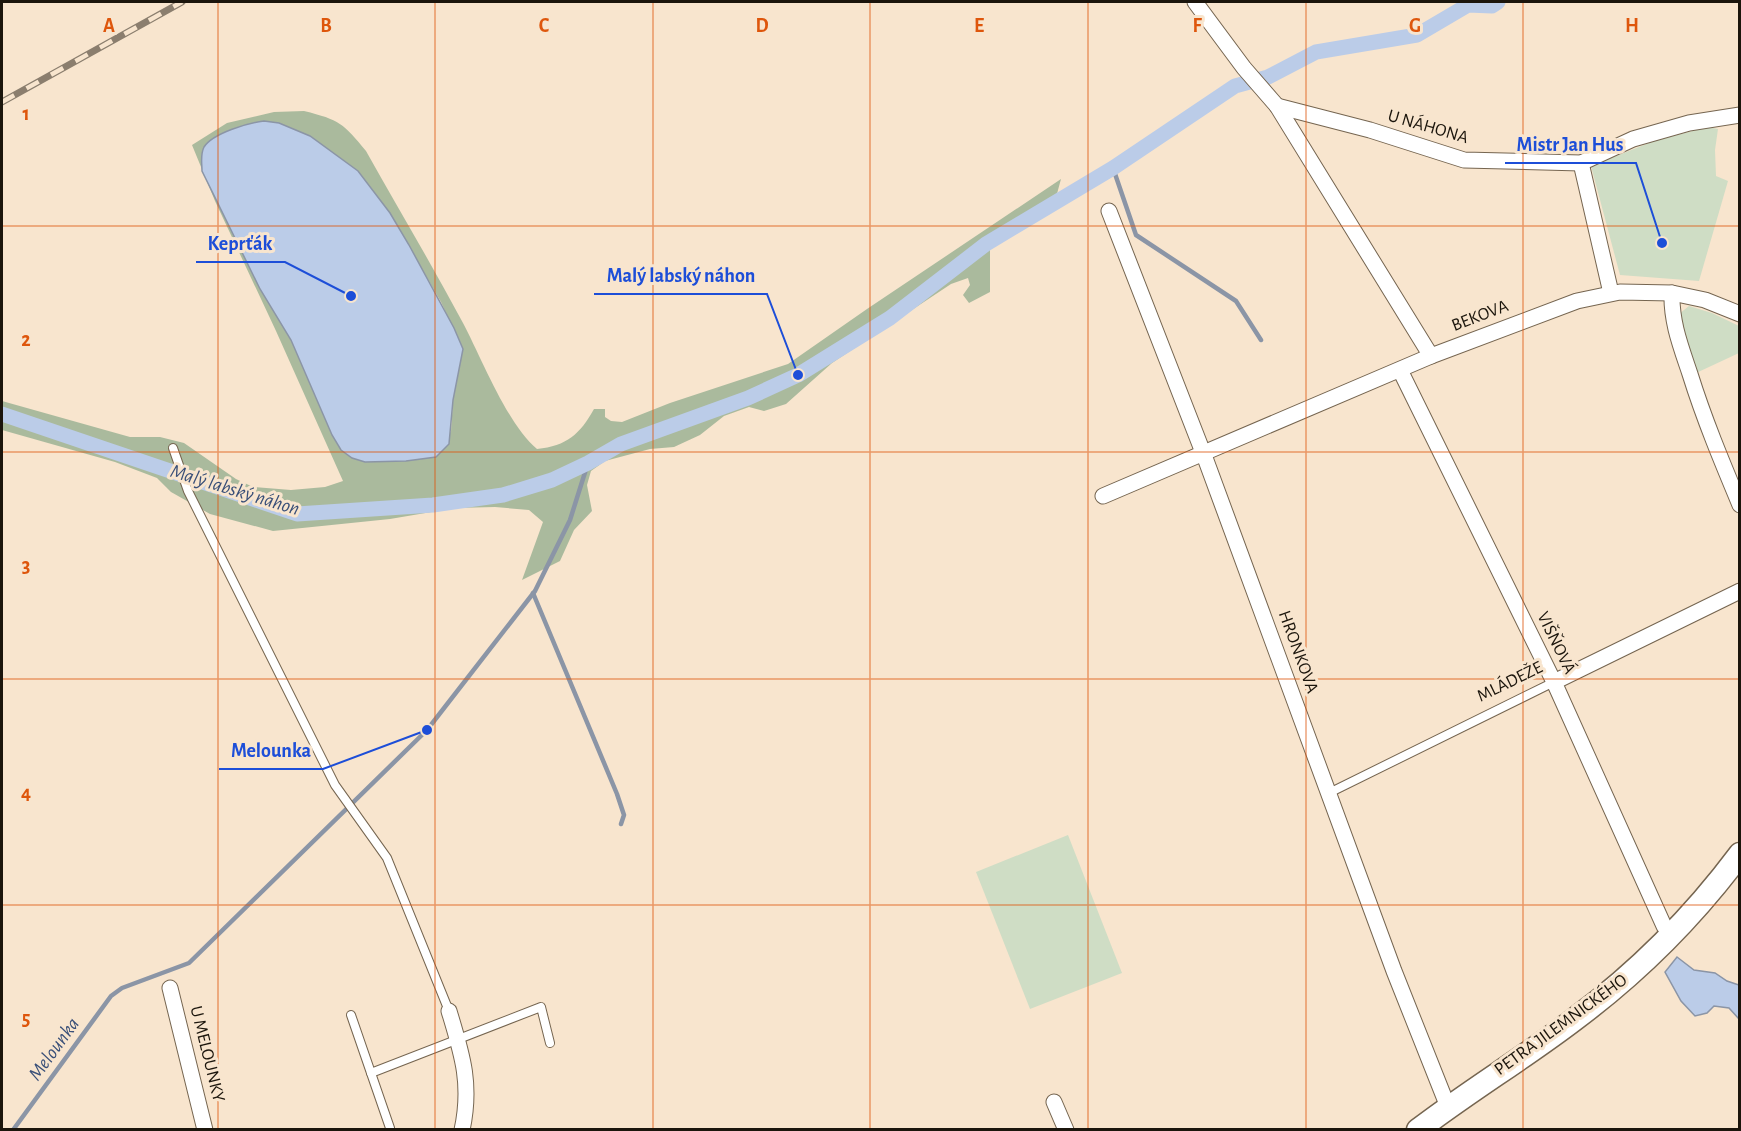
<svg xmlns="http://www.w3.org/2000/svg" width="1741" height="1131" viewBox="0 0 1741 1131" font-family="'Alegreya Sans',sans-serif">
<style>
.green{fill:#cfddc5}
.forest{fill:#aaba9d;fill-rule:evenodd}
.water{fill:#bbcce8;stroke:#8b95a6;stroke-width:1.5}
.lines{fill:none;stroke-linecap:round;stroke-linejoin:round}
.stream{stroke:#8b95a6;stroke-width:4.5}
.canal{stroke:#bbcce8;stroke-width:15}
.lane-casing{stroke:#756550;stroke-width:10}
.street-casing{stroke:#756550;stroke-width:17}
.secondary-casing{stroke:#756550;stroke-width:25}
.lane{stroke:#fff;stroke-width:8}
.street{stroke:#fff;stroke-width:15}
.secondary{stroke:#fff;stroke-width:22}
.rail-casing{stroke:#8b7e6e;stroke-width:7}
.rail{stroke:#f8e5ce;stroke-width:4.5;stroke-dasharray:14;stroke-linecap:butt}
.grid{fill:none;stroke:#de560c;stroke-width:1.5;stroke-opacity:0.55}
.labels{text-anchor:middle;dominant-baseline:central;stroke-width:6;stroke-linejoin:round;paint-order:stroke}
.street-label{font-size:18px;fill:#1b150c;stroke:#f8e5ce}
.water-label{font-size:20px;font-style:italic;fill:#394f78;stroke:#f8e5ce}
.grid-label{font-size:20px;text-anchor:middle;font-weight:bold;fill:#de560c;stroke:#f8e5ce;stroke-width:6;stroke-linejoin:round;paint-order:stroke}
.leader{fill:none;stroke:#1d4ed8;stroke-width:2}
.callout-dot{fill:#1d4ed8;stroke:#f8e5ce;stroke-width:2}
.callout-label{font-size:20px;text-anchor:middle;font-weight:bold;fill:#1d4ed8;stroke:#f8e5ce;stroke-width:6;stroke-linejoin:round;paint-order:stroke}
</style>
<rect width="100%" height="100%" fill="#f8e5ce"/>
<g class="green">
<path d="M 1708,127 L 1718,129 L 1715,150 L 1716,176 L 1728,181 L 1699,281 L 1620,275 L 1591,166 L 1654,141 Z"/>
<path d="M 1689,306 L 1712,313 L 1739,326 L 1739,353 L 1694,374 L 1679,314 Z"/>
<path d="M 1068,835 L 1122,973 L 1030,1009 L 976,872 Z"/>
</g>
<path class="forest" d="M 304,111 C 340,120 343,123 366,151 C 398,208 432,265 463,323 C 482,359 507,424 537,449 C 567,446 580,434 594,409 L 605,409 L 605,417 L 611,421 L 622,422 L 670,403 L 788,364 L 867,309 L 1061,179 L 1052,212 L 990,249 L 990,292 L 969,303 L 963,295 L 970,285 L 968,278 L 951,284 L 832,363 L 786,404 L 764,411 L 749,407 L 724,416 L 700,435 L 674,447 L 650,449 L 605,461 L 591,471 L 587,485 L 592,511 L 574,530 L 560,561 L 522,580 L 543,522 L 529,510 L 495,507 L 455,508 L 390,519 L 273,531 L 210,514 L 171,492 L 157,478 L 115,462 L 2,430 L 2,401 L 130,437 L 160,437 L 184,443 L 236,479 L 253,487 L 291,490 L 325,487 L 343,481 L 276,331 L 215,201 L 192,145 L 227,123 L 274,112 ZM 310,136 L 358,171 L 390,213 L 441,302 L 463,349 L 453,400 L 451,431 L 436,457 L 406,461 L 365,462 L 341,450 L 332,435 L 291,340 L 260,289 L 203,171 Z"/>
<g class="water">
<path d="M 264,121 L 279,123 L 310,136 L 358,171 L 390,213 L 409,245 L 454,328 L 463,349 L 453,400 L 449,444 L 436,457 L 406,461 L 365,462 L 352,458 L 341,450 L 332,435 L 291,340 L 260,289 L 202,171 C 202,163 200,155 204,147 C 213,133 248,123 264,121 Z"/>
<path d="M 1677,957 L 1694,970 L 1715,973 L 1727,981 L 1739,985 L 1739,1019 L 1729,1008 L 1714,1006 L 1707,1013 L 1695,1016 L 1681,1001 L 1665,972 Z"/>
</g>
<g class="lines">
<g class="stream">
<path d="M 1113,168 L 1136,235 L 1236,301 L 1261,340"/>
<path d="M 533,593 L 617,794 L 624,815 L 621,824"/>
<path d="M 13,1130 L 111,996 L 122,988 L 189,963 L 427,730 L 535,591 L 570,520 L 588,463"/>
</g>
<path class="canal" d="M 2,414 L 297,514 L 433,505 L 503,495 L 552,480 L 588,463 L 621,444 L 748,398 L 798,375 L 890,318 L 986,244 L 1113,168 L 1235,86 L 1268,77 L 1316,52 L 1417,35 L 1468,5 L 1492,6 L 1498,2"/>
<g class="lane-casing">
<g id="lane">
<path d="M 173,448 L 188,491 L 335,785 L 387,858 L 449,1011"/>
<path d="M 1329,793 L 1554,682"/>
<path d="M 351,1015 L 390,1128"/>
<path d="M 371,1073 L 541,1007 L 550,1043"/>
</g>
</g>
<g class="street-casing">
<g id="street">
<path d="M 1195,2 L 1244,68 L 1277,106 L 1431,356"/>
<path d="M 1277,106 L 1370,130 L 1464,160 L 1581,163 L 1633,139 L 1689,123 L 1740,115"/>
<path d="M 1581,163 L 1611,293"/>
<path d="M 1109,211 L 1204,455 L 1394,971 L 1448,1107"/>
<path d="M 1672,293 C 1671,322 1681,347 1690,374 C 1704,419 1722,462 1740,505"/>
<path d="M 1400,370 L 1554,682 L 1664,926 L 1672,935"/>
<path d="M 1103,496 L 1431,356 L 1577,301 L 1620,292 L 1672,293 L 1705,300 L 1740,314"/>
<path d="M 1554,682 L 1740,591"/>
<path d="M 170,988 L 205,1130"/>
<path d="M 449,1011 C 462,1054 472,1084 462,1130"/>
<path d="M 1054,1102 L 1066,1130"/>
</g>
</g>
<g class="secondary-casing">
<path id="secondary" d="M 1418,1130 C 1469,1091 1524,1058 1575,1019 C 1638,972 1693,917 1740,854"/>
</g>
<use href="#lane" class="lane"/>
<use href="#street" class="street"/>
<use href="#secondary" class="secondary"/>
<g class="rail-casing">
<path id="rail" d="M 2,102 L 182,2"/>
</g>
<use href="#rail" class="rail"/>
</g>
<path class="grid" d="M 218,2 L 218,1130M 435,2 L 435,1130M 653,2 L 653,1130M 870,2 L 870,1130M 1088,2 L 1088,1130M 1306,2 L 1306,1130M 1523,2 L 1523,1130M 2,226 L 1740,226M 2,452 L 1740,452M 2,679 L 1740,679M 2,905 L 1740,905"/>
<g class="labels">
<g class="street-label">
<text transform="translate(1428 127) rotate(16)">U NÁHONA</text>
<text transform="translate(1480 316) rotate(-21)">BEKOVA</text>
<text transform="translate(1556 643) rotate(64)">VIŠŇOVÁ</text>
<text transform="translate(1298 652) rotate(70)">HRONKOVA</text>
<text transform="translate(1510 682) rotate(-26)">MLÁDEŽE</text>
<text transform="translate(1561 1025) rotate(-36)">PETRA JILEMNICKÉHO</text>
<text transform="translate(207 1054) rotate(76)">U MELOUNKY</text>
</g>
<g class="water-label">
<text transform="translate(235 490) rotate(17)">Malý labský náhon</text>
<text transform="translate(54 1049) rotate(-54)">Melounka</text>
</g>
</g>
<g class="grid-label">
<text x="109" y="32">A</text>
<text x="326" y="32">B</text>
<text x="544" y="32">C</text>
<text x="762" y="32">D</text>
<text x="979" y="32">E</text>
<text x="1197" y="32">F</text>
<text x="1415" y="32">G</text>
<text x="1632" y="32">H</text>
<text x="26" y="120">1</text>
<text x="26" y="346">2</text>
<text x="26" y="572">3</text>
<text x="26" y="799">4</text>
<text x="26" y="1025">5</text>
</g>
<path class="leader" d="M1662 243L1636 163H1505M351 296L285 262H196M798 375L767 294H594M427 730L323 769H219"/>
<g class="callout-dot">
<circle cx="1662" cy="243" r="6"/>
<circle cx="351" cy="296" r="6"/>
<circle cx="798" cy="375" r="6"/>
<circle cx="427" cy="730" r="6"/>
</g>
<g class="callout-label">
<text x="1570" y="151">Mistr Jan Hus</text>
<text x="240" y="250">Keprťák</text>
<text x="681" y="282">Malý labský náhon</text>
<text x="271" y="757">Melounka</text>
</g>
<rect width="1741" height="1131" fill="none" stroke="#1b150c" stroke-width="6"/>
</svg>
